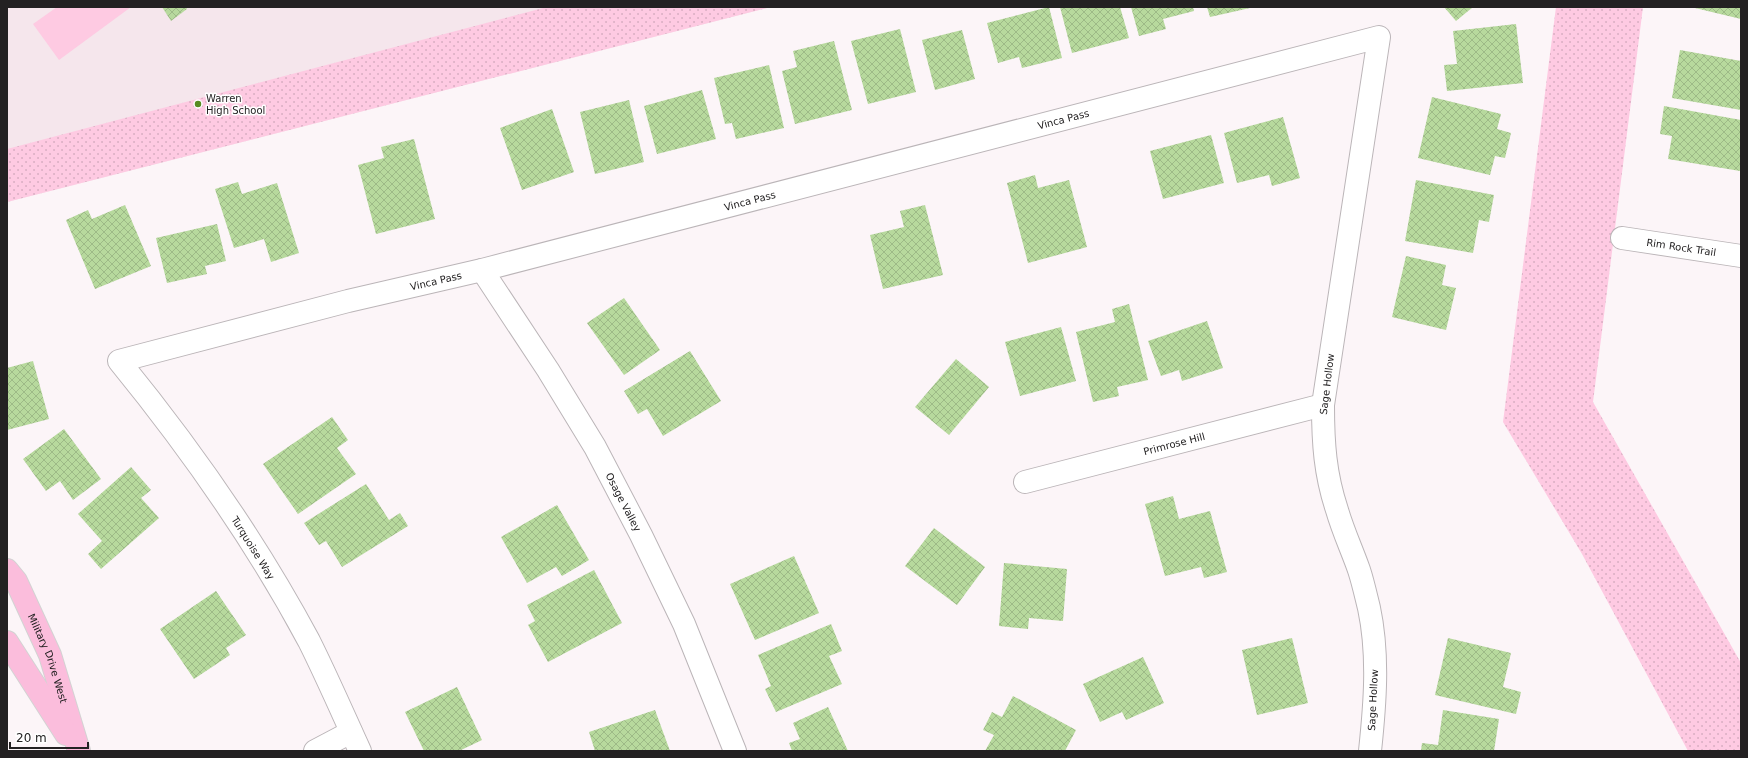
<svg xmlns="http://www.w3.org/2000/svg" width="1748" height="758" viewBox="0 0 1748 758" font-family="'DejaVu Sans',sans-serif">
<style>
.built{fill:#f5e6ec}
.grass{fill:url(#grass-dots)}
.pitch{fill:#fecae2}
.building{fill:url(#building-cross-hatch)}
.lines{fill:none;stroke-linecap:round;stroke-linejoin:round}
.minor-casing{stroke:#bbb5b8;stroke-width:24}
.major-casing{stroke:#d3d3d3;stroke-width:24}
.minor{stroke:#fff;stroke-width:22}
.major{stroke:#fbbddc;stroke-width:22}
.poi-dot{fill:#588b22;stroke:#fff;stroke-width:1.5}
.labels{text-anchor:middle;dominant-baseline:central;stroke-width:3;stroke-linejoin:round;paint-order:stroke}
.poi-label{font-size:10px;fill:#232122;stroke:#fff;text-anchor:start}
.street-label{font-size:10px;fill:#232122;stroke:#fff}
</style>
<defs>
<pattern id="grass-dots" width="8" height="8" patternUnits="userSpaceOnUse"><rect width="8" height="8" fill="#fecae2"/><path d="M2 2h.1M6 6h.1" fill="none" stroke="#d9adc2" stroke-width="1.8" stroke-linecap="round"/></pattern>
<pattern id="building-cross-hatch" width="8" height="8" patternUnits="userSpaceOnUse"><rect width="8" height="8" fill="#b7d99d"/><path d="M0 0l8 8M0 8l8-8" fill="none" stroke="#9dba87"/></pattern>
</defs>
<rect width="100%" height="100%" fill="#fcf5f8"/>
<path class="built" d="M 7,7 L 771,7 L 7,202 Z"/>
<g class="grass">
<path d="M 547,7 L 771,7 L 7,202 L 7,149 Z"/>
<path d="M 1556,7 L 1643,7 L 1593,402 L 1741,663 L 1741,751 L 1688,751 L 1582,554 L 1503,422 Z"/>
</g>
<path class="pitch" d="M 57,7 L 131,7 L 59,60 L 33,24 Z"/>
<g class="building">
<path d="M 162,7 L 186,7 L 187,9 L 171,21 Z"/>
<path d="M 1049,7 L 1062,58 L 1022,68 L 1019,57 L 998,63 L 987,23 Z"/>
<path d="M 1060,7 L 1120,7 L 1129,38 L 1072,53 Z"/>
<path d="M 1131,7 L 1193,7 L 1194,11 L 1163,19 L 1166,29 L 1139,36 Z"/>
<path d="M 1207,7 L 1250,7 L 1250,8 L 1210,17 Z"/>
<path d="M 1444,7 L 1473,7 L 1456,21 Z"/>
<path d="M 1695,7 L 1741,7 L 1741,19 L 1695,8 Z"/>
<path d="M 1516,24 L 1523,83 L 1447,91 L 1444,65 L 1457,64 L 1453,31 Z"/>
<path d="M 900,29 L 916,92 L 868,104 L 851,41 Z"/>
<path d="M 962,30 L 975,79 L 935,90 L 922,40 Z"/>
<path d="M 834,41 L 852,110 L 795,124 L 782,71 L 797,67 L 793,51 Z"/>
<path d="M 1680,50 L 1741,61 L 1741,110 L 1672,98 Z"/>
<path d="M 769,65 L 784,128 L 736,139 L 732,123 L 725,124 L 714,78 Z"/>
<path d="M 702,90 L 716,139 L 657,154 L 644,106 Z"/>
<path d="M 1432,97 L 1501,114 L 1497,129 L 1511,133 L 1505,158 L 1495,156 L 1490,175 L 1418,158 Z"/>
<path d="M 629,100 L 644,162 L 595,174 L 580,112 Z"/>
<path d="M 1664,106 L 1741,120 L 1740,171 L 1668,159 L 1672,136 L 1660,134 Z"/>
<path d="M 552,109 L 574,172 L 522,190 L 500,128 Z"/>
<path d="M 1283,117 L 1300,178 L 1272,186 L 1269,175 L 1237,183 L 1224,133 Z"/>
<path d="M 1211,135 L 1224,183 L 1163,199 L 1150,151 Z"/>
<path d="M 414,139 L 435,219 L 376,234 L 358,165 L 384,158 L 381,147 Z"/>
<path d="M 1035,175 L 1038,188 L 1069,180 L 1087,247 L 1028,263 L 1007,183 Z"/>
<path d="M 1416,180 L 1494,195 L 1489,222 L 1479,220 L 1473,253 L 1405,241 Z"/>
<path d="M 238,182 L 242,194 L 277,183 L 299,253 L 271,262 L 264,239 L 234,248 L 215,189 Z"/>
<path d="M 125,205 L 151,266 L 95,289 L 66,220 L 88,210 L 92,219 Z"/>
<path d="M 925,205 L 943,275 L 883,289 L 870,235 L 904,227 L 900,211 Z"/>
<path d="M 217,224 L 226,261 L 205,266 L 207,274 L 167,283 L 156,238 Z"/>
<path d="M 1406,256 L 1446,265 L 1442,285 L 1456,288 L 1446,330 L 1392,317 Z"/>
<path d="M 624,298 L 660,350 L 624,375 L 587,323 Z"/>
<path d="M 1129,304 L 1148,380 L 1117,387 L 1119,396 L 1093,402 L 1076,332 L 1115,322 L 1112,309 Z"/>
<path d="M 1207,321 L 1223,368 L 1182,381 L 1179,370 L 1161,376 L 1148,341 Z"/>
<path d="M 1061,327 L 1076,381 L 1020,396 L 1005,342 Z"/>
<path d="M 690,351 L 721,401 L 663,436 L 647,409 L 638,414 L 624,391 Z"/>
<path d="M 956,359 L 989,387 L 949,435 L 915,407 Z"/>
<path d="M 33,361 L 49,419 L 7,430 L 7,368 Z"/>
<path d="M 332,417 L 348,440 L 337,448 L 356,474 L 298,514 L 263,464 Z"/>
<path d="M 64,429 L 101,479 L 73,500 L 60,481 L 46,491 L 23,459 Z"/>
<path d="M 131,467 L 151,490 L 141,498 L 159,518 L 101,569 L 88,554 L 102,541 L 78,514 Z"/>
<path d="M 366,484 L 389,520 L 400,513 L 408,526 L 342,567 L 326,541 L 319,545 L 304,523 Z"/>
<path d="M 1173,496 L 1179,519 L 1210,511 L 1227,572 L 1204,578 L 1201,567 L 1165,576 L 1145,504 Z"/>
<path d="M 557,505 L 589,560 L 562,576 L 556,567 L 527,583 L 501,537 Z"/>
<path d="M 934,528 L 985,567 L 957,605 L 905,566 Z"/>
<path d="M 794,556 L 819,613 L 755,640 L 730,584 Z"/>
<path d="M 1004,563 L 1067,569 L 1063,621 L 1029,618 L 1028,629 L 999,626 Z"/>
<path d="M 594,570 L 622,623 L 548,662 L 528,625 L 535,621 L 527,605 Z"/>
<path d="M 216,591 L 246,635 L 226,648 L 230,655 L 194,679 L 160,629 Z"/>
<path d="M 831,624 L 842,651 L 829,656 L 842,684 L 776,712 L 765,689 L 771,686 L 758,655 Z"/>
<path d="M 1292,638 L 1308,703 L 1257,715 L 1242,650 Z"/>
<path d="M 1448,638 L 1511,653 L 1503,687 L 1521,692 L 1516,714 L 1435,695 Z"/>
<path d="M 1143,657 L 1164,703 L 1126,720 L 1122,712 L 1100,722 L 1083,684 Z"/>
<path d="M 457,687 L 482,740 L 459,751 L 424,751 L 405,712 Z"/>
<path d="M 1013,696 L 1076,730 L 1065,751 L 985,751 L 994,735 L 983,730 L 992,712 L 1002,717 Z"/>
<path d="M 828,707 L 848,751 L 792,751 L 789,743 L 800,739 L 793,723 Z"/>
<path d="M 655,710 L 670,751 L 595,751 L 589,732 Z"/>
<path d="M 1443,710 L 1499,719 L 1494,751 L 1421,751 L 1422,743 L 1438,745 Z"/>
</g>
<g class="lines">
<g class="minor-casing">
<g id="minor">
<path id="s1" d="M 1622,238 L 1741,256"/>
<path id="s2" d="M 482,270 L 548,370 L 595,447 L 641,535 L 684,624 L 735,751"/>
<path id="s3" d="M 1025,482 L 1323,405"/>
<path d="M 315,751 L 351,732"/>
<path id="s4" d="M 360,751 C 343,714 327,677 309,641 C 256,542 190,448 119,361 L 348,301 L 482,270 L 1379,37 L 1323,405 C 1323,443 1325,474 1337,510 C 1343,531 1352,550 1359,570 C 1363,582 1366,596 1369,608 C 1379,655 1375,704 1370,751"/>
</g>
</g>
<g class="major-casing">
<g id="major">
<path id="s5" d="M 7,570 L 16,581 L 50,655 L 79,751"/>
<path d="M 7,642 L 66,734"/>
</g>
</g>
<use href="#minor" class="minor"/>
<use href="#major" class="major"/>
</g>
<circle class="poi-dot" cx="198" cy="104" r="4"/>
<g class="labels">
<g class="poi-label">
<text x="206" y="98">Warren<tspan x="206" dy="12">High School</tspan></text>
</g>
<g class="street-label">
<text stroke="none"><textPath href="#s4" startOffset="1435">Vinca Pass</textPath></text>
<text stroke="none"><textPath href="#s4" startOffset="1111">Vinca Pass</textPath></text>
<text stroke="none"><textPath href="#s1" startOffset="60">Rim Rock Trail</textPath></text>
<text stroke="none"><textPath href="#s4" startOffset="787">Vinca Pass</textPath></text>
<text transform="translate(1327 384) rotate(-83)">Sage Hollow</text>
<text stroke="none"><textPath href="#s3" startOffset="154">Primrose Hill</textPath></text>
<text stroke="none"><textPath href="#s2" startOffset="272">Osage Valley</textPath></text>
<text transform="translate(253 548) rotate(58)">Turquoise Way</text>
<text stroke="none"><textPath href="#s5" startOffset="98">Military Drive West</textPath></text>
<text transform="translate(1373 700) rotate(-87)">Sage Hollow</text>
</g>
</g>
<rect width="1748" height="758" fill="none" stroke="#232122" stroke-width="16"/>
<path d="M10 742v6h78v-6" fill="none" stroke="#232122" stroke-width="2"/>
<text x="16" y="742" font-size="12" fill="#232122" stroke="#ffffff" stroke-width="3" paint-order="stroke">20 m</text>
</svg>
